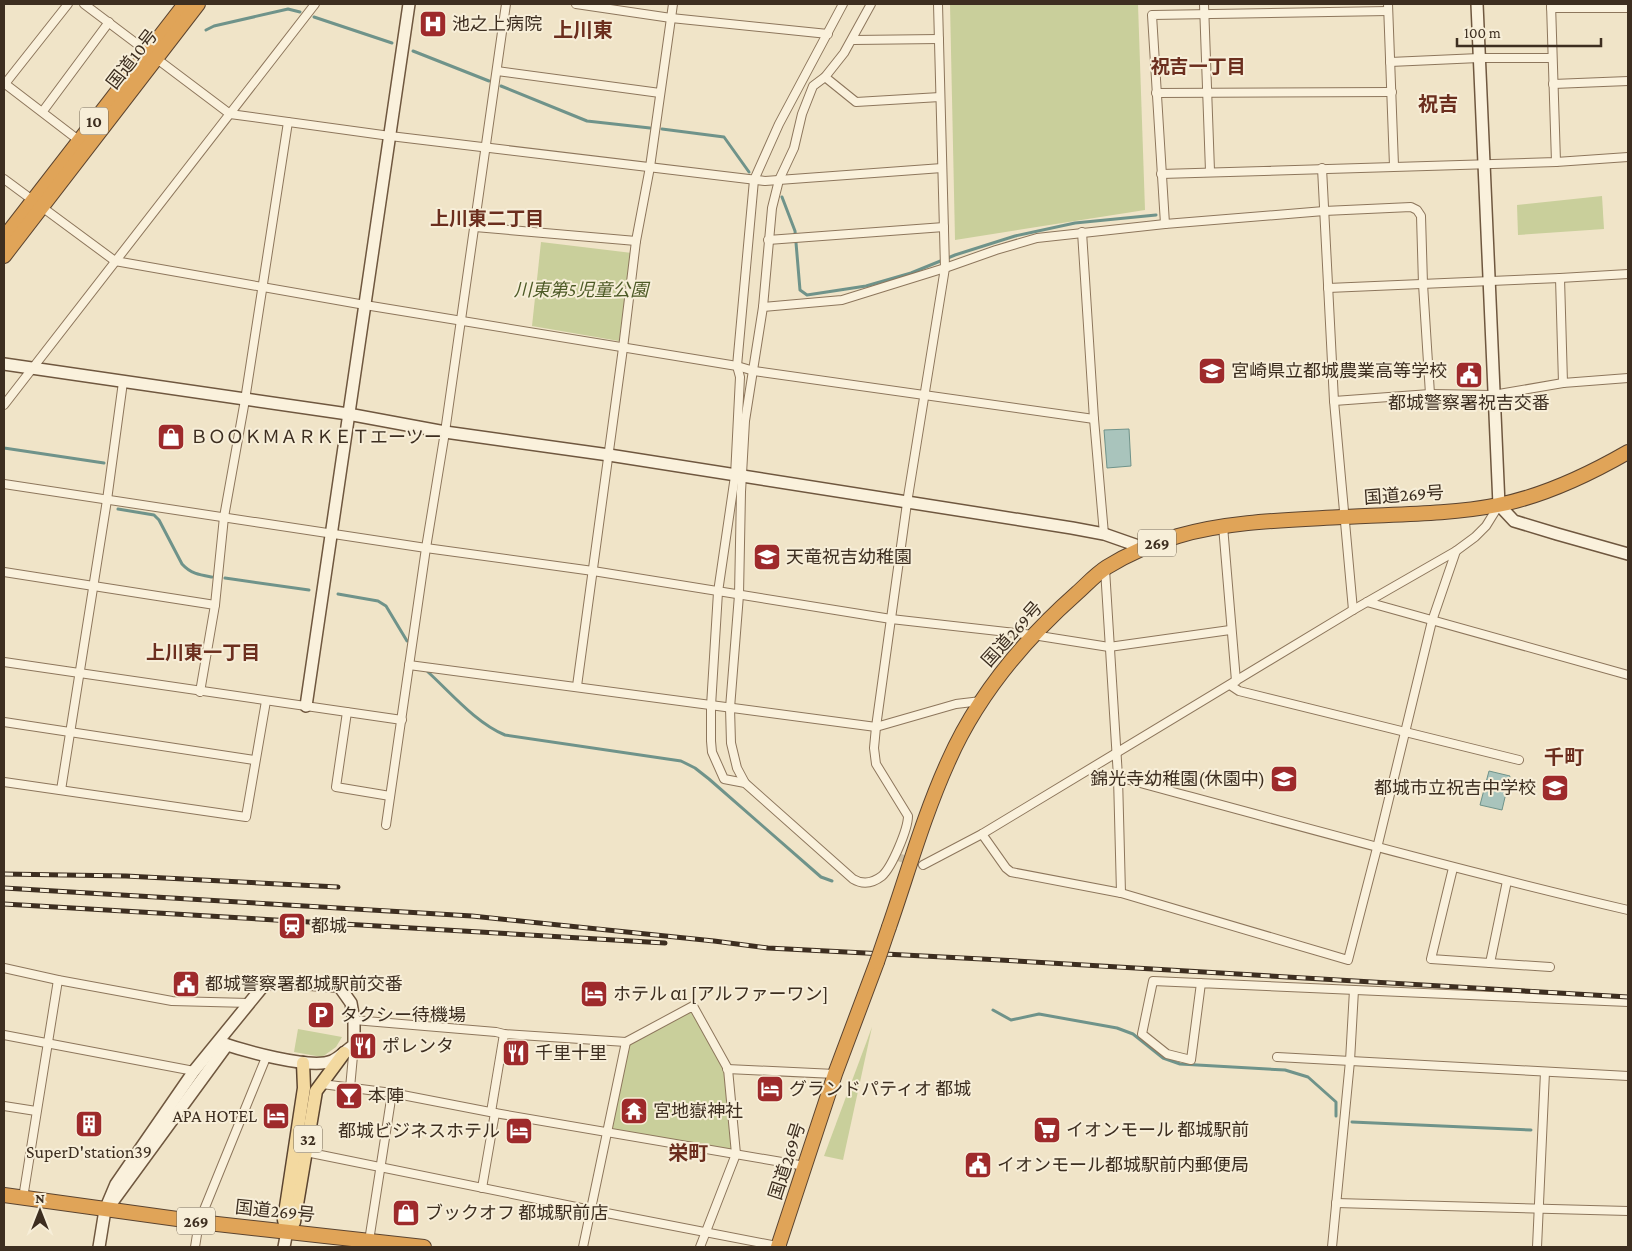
<svg xmlns="http://www.w3.org/2000/svg" width="1632" height="1251" viewBox="0 0 1632 1251" font-family="'Crimson Pro','Noto Sans JP',serif">
<style>
.green{fill:#c9cf9b}
.water{fill:#a9c4bc;stroke:#6f938a}
.lines{fill:none;stroke-linecap:round;stroke-linejoin:round}
.stream{stroke:#6f938a;stroke-width:3}
.street-tunnel{stroke:#ccc0a6;stroke-width:8;stroke-dasharray:8 4;stroke-linecap:butt}
.street-casing{stroke:#8d765c;stroke-width:10}
.secondary-casing{stroke:#6f573f;stroke-width:14}
.primary-casing{stroke:#5b4430;stroke-width:15}
.highway-casing{stroke:#5b4430;stroke-width:16}
.street{stroke:#faf1dc;stroke-width:8}
.secondary{stroke:#faf1dc;stroke-width:11}
.primary{stroke:#f3d9a0;stroke-width:12}
.highway{stroke:#e0a458;stroke-width:14}
.rail-casing{stroke:#3d2e20;stroke-width:5}
.rail{stroke:#f7eed8;stroke-width:3;stroke-dasharray:9;stroke-linecap:butt}
.highway-bridge-casing{stroke:#5b4430;stroke-width:16;stroke-linecap:butt}
.highway-bridge{stroke:#e0a458;stroke-width:14}
.labels{text-anchor:middle;dominant-baseline:central;stroke-width:4;stroke-linejoin:round;paint-order:stroke}
.shield{fill:#f7eed8;stroke:#756857;stroke-width:1}
.shield-label{font-size:16px;font-weight:bold;fill:#3d2e20}
.poi-label{font-size:18px;fill:#3d2e20;stroke:#f7eed8;text-anchor:start}
.street-label{font-size:18px;fill:#3d2e20;stroke:#f7eed8}
.park-label{font-size:18px;font-style:italic;fill:#4d5a26;stroke:#f7eed8}
.neighbourhood-label{font-size:19px;font-weight:bold;fill:#6b2e1e;stroke:#f7eed8}
.quarter-label{font-size:20px;font-weight:bold;fill:#6b2e1e;stroke:#f7eed8}
</style>
<rect width="100%" height="100%" fill="#f0e4c8"/>
<g class="green">
<path d="M 950,4 L 1138,4 L 1145,210 L 955,240 Z"/>
<path d="M 1602,196 L 1604,229 L 1518,235 L 1517,205 Z"/>
<path d="M 541,242 L 632,253 L 619,341 L 532,326 Z"/>
<path d="M 693,1006 L 728,1069 L 736,1154 L 607,1132 L 626,1042 Z"/>
<path d="M 872,1027 L 843,1160 L 824,1156 Z"/>
<path d="M 298,1029 L 342,1037 L 336,1047 L 322,1057 L 294,1052 Z"/>
</g>
<g class="water">
<path d="M 1129,429 L 1131,466 L 1107,468 L 1104,430 Z"/>
<path d="M 1489,771 L 1510,776 L 1502,810 L 1480,805 Z"/>
</g>
<g class="lines">
<g class="stream">
<path d="M 314,17 L 392,43"/>
<path d="M 206,30 L 214,26 L 288,9 L 300,12"/>
<path d="M 413,51 L 489,81"/>
<path d="M 501,86 L 587,121 L 650,128"/>
<path d="M 662,129 L 724,137 L 749,172"/>
<path d="M 782,197 L 795,231 L 800,290 L 807,295 L 866,286 L 911,273 L 955,255 L 1015,236 L 1075,223 L 1156,215"/>
<path d="M 4,448 L 104,463"/>
<path d="M 118,509 L 154,515 L 159,520 L 182,564 C 191,574 200,575 212,577"/>
<path d="M 225,578 L 309,590"/>
<path d="M 338,594 L 378,601 L 386,606 L 407,641"/>
<path d="M 428,672 C 451,693 476,723 505,735 L 681,761 L 695,768 L 709,779 L 821,877 L 832,881"/>
<path d="M 993,1010 L 1011,1020 L 1039,1014 L 1117,1028 L 1133,1034 L 1163,1058 L 1180,1064 L 1285,1070 L 1308,1077 L 1336,1102 L 1336,1116"/>
<path d="M 1352,1122 L 1531,1130"/>
</g>
<path class="street-tunnel" d="M 898,857 L 923,865"/>
<g class="street-casing">
<g id="street">
<path d="M 84,4 L 230,114 L 390,136 L 765,181 L 942,168"/>
<path d="M 576,4 L 671,18 L 828,34"/>
<path d="M 843,4 L 779,124 L 754,180 L 737,366 L 740,377 L 735,476 L 718,592 L 711,706 L 711,741 L 712,752 L 724,779 L 745,783 L 853,879 C 863,885 873,883 882,876 C 892,867 908,829 908,816 L 876,764 L 874,748 L 876,727 L 907,503 L 945,268 L 938,4"/>
<path d="M 1204,4 L 1210,171"/>
<path d="M 1388,4 L 1394,166"/>
<path d="M 1551,4 L 1556,162"/>
<path d="M 1551,8 L 1628,8"/>
<path d="M 853,40 L 939,39"/>
<path d="M 1390,62 L 1479,58 L 1552,58"/>
<path d="M 497,71 L 660,93"/>
<path d="M 825,77 L 856,102 L 940,97"/>
<path d="M 4,83 L 81,142"/>
<path d="M 1553,84 L 1628,81"/>
<path d="M 4,85 L 68,4"/>
<path d="M 1156,93 L 1392,92"/>
<path d="M 43,111 L 109,22"/>
<path d="M 1322,168 L 1334,401 L 1353,610"/>
<path d="M 1161,174 L 1556,162 L 1628,157"/>
<path d="M 4,179 L 115,261 L 365,305 L 737,366 L 754,371 L 1094,419"/>
<path d="M 1165,224 L 1152,15 L 1388,11"/>
<path d="M 475,227 L 636,241"/>
<path d="M 1082,232 L 1094,419 L 1104,534"/>
<path d="M 768,240 L 944,227"/>
<path d="M 1560,278 L 1563,383"/>
<path d="M 1328,288 L 1560,278 L 1628,274"/>
<path d="M 763,307 L 842,300 L 945,268 L 996,250 L 1037,238 L 1165,224 L 1324,211 L 1411,207 L 1417,210 L 1421,216 L 1423,284 L 1430,394"/>
<path d="M 1334,401 L 1430,394 L 1493,395 L 1563,383 L 1628,378"/>
<path d="M 4,405 L 315,4"/>
<path d="M 4,484 L 426,548 L 593,571 L 891,619 L 1033,635 L 1109,647 L 1230,630"/>
<path d="M 1223,526 L 1236,681"/>
<path d="M 1105,569 L 1118,777 L 1121,893"/>
<path d="M 4,572 L 215,605"/>
<path d="M 1367,602 L 1628,675"/>
<path d="M 4,662 L 402,720"/>
<path d="M 409,665 L 876,727 L 956,704 L 981,701"/>
<path d="M 1230,685 L 1239,691 L 1519,760"/>
<path d="M 577,686 L 623,348 L 636,241 L 650,167 L 673,4"/>
<path d="M 200,692 L 215,605 L 224,517 L 245,400 L 288,122"/>
<path d="M 347,712 L 336,787 L 390,796"/>
<path d="M 4,722 L 254,760"/>
<path d="M 1118,777 C 1288,823 1457,870 1628,910"/>
<path d="M 4,782 L 246,817 L 266,701"/>
<path d="M 745,783 L 737,768 L 731,743 L 730,708 L 739,595 L 741,492 L 745,421 L 763,307 L 772,208 L 779,180 L 794,148 L 802,114 L 813,86 L 825,77 L 844,53 L 871,4"/>
<path d="M 61,790 L 107,500 L 123,382"/>
<path d="M 386,825 L 426,548 L 445,432 L 506,4"/>
<path d="M 982,834 L 1006,868 L 1011,872 L 1121,893 L 1348,960 L 1377,848 L 1432,621 L 1456,551"/>
<path d="M 923,865 L 982,834 L 1353,610 L 1456,551 L 1475,537 L 1486,526 L 1499,505"/>
<path d="M 1453,868 L 1431,959 L 1550,967"/>
<path d="M 1490,963 L 1507,881"/>
<path d="M 4,968 L 58,980 L 172,1001 L 249,1003"/>
<path d="M 1201,983 L 1191,1060 L 1167,1054 L 1142,1034 L 1153,981 L 1628,1002"/>
<path d="M 354,1020 L 496,1032 L 504,1034 L 626,1042 L 693,1006 L 728,1069 L 736,1154 L 700,1247"/>
<path d="M 4,1035 L 194,1071"/>
<path d="M 1277,1057 L 1628,1076"/>
<path d="M 727,1069 L 835,1074"/>
<path d="M 322,1084 L 392,1093 L 495,1113 L 805,1166"/>
<path d="M 350,1088 L 354,1045"/>
<path d="M 4,1106 L 36,1111"/>
<path d="M 491,1112 L 504,1034"/>
<path d="M 306,1152 L 591,1210 L 782,1247"/>
<path d="M 482,1188 L 495,1113"/>
<path d="M 23,1198 L 58,980"/>
<path d="M 1336,1203 L 1628,1211"/>
<path d="M 369,1241 L 392,1093"/>
<path d="M 195,1247 L 199,1222 L 267,1055"/>
<path d="M 583,1247 L 626,1042"/>
<path d="M 1332,1247 L 1350,1061 L 1354,990"/>
<path d="M 1537,1247 L 1545,1072"/>
</g>
</g>
<g class="secondary-casing">
<g id="secondary">
<path d="M 1477,4 L 1499,505 L 1514,521 L 1557,534 L 1628,554"/>
<path d="M 4,364 L 348,414 L 445,432 L 609,455 L 1072,528 L 1104,534 L 1144,548"/>
<path d="M 306,706 L 409,4"/>
<path d="M 113,1201 L 227,1045"/>
<path d="M 99,1247 L 105,1210 L 116,1184 L 194,1071 L 264,985 L 280,982 L 339,986 L 351,1003 L 354,1020 L 354,1045 C 347,1050 339,1058 332,1061 C 310,1070 242,1050 218,1042"/>
<path d="M 284,1247 L 287,1231"/>
</g>
</g>
<g class="primary-casing">
<g id="primary">
<path d="M 287,1231 L 294,1222 L 316,1091 L 344,1053"/>
<path d="M 287,1231 L 284,1220 L 304,1088 L 303,1063"/>
</g>
</g>
<g class="highway-casing">
<g id="highway">
<path d="M 4,238 L 185,4"/>
<path d="M 4,256 L 198,4"/>
<path d="M 889,927 C 908,872 924,815 948,762 C 977,696 1024,640 1077,593 C 1087,584 1096,574 1107,567 C 1128,554 1154,543 1178,536 C 1229,521 1289,520 1342,517 C 1394,514 1447,515 1498,505 C 1544,496 1588,475 1628,452"/>
<path d="M 4,1195 L 199,1222 L 424,1247"/>
<path d="M 778,1247 L 835,1074 L 877,962"/>
</g>
</g>
<use href="#street" class="street"/>
<use href="#secondary" class="secondary"/>
<use href="#primary" class="primary"/>
<use href="#highway" class="highway"/>
<g class="rail-casing">
<g id="rail">
<path d="M 4,874 L 126,876 L 338,887"/>
<path d="M 4,888 L 472,916 L 714,941 L 768,948 L 982,959 L 1628,997"/>
<path d="M 4,904 L 665,943"/>
</g>
</g>
<use href="#rail" class="rail"/>
<g class="highway-bridge-casing">
<path id="highway-bridge" d="M 877,962 L 889,927"/>
</g>
<use href="#highway-bridge" class="highway-bridge"/>
</g>
<defs>
<g id="hospital-square" transform="scale(1.4375)"><rect x="-9" y="-9" width="18" height="18" rx="4" fill="#9e2a2b" stroke="#f7eed8"/><path d="M-5-5h3v3.5h4V-5h3V5h-3V1.5h-4V5h-3Z" fill="#fff"/></g>
<g id="school-square" transform="scale(1.4375)"><rect x="-9" y="-9" width="18" height="18" rx="4" fill="#9e2a2b" stroke="#f7eed8"/><path d="M0-5L7-2L0 1L-7-2ZM-4 1L0 2.5L4 1V4Q0 6-4 4Z" fill="#fff"/></g>
<g id="civic-square" transform="scale(1.4375)"><rect x="-9" y="-9" width="18" height="18" rx="4" fill="#9e2a2b" stroke="#f7eed8"/><path d="M-.6-6.5H3V-4.5H.6V-3L4-1V1h2V6H-6V1h2V-1L-.6-3ZM-1.2 2.5V6h2.4V2.5Z" fill="#fff"/></g>
<g id="shop-square" transform="scale(1.4375)"><rect x="-9" y="-9" width="18" height="18" rx="4" fill="#9e2a2b" stroke="#f7eed8"/><path d="M-5-2.5h2.3a2.7 3.5 0 0 1 5.4 0H5L5.5 6h-11ZM-1.5-2.5h3a1.5 2.3 0 0 0-3 0Z" fill="#fff"/></g>
<g id="station-square" transform="scale(1.4375)"><rect x="-9" y="-9" width="18" height="18" rx="4" fill="#9e2a2b" stroke="#f7eed8"/><path d="M-3-6H3Q5-6 5-4V2Q5 4 3 4L4.5 6H3L1.5 4h-3L-3 6H-4.5L-3 4Q-5 4-5 2V-4Q-5-6-3-6ZM-3.5-4v3h7v-3ZM-3.5 1v1.5H-2V1ZM2 1v1.5H3.5V1Z" fill="#fff"/></g>
<g id="hotel-square" transform="scale(1.4375)"><rect x="-9" y="-9" width="18" height="18" rx="4" fill="#9e2a2b" stroke="#f7eed8"/><path d="M-6-4.5h1.5V1H6V5H4.5V3h-9V5H-6ZM-4 0a1.8 1.8 0 1 1 3.6 0ZM.5 0V-2.5h3Q6-2.5 6 0Z" fill="#fff"/></g>
<g id="parking-square" transform="scale(1.4375)"><rect x="-9" y="-9" width="18" height="18" rx="4" fill="#9e2a2b" stroke="#f7eed8"/><path d="M-3.5-5.5H1a3.5 3.5 0 0 1 0 7H-1V5.5H-3.5ZM-1-3.4V-.6H.8a1.4 1.4 0 0 0 0-2.8Z" fill="#fff"/></g>
<g id="restaurant-square" transform="scale(1.4375)"><rect x="-9" y="-9" width="18" height="18" rx="4" fill="#9e2a2b" stroke="#f7eed8"/><path d="M-5-6h1v4h1v-4h1v4h1v-4h1v5L-1.5 .5V6h-2V.5L-5-1ZM5-6V6H3V1.5H1.5Q1.5-4 5-6Z" fill="#fff"/></g>
<g id="bar-square" transform="scale(1.4375)"><rect x="-9" y="-9" width="18" height="18" rx="4" fill="#9e2a2b" stroke="#f7eed8"/><path d="M-6-5H6L.8 .8V4.5H3.5V6h-7V4.5H-.8V.8Z" fill="#fff"/></g>
<g id="temple-square" transform="scale(1.4375)"><rect x="-9" y="-9" width="18" height="18" rx="4" fill="#9e2a2b" stroke="#f7eed8"/><path d="M0-6L5-2H3V0L6.5 2.5H4V6H1.5V3h-3V6H-4V2.5H-6.5L-3 0V-2H-5Z" fill="#fff"/></g>
<g id="building-square" transform="scale(1.4375)"><rect x="-9" y="-9" width="18" height="18" rx="4" fill="#9e2a2b" stroke="#f7eed8"/><path d="M-4-6H4V6H1V3H-1V6H-4ZM-2.5-4.3h1.7v1.8h-1.7ZM.8-4.3h1.7v1.8H.8ZM-2.5-1h1.7V.8h-1.7ZM.8-1h1.7V.8H.8Z" fill="#fff"/></g>
<g id="supermarket-square" transform="scale(1.4375)"><rect x="-9" y="-9" width="18" height="18" rx="4" fill="#9e2a2b" stroke="#f7eed8"/><path d="M-6-5.5h2.5l.6 2H6L4.5 2H-2.5L-4.4-4H-6ZM-1.5 3.2a1.3 1.3 0 1 0 .1 0ZM3 3.2a1.3 1.3 0 1 0 .1 0Z" fill="#fff"/></g>
</defs>
<g fill-rule="evenodd">
<use href="#hospital-square" x="433" y="24"/>
<use href="#school-square" x="1212" y="371"/>
<use href="#civic-square" x="1469" y="375"/>
<use href="#shop-square" x="171" y="437"/>
<use href="#school-square" x="767" y="557"/>
<use href="#school-square" x="1284" y="779"/>
<use href="#school-square" x="1555" y="788"/>
<use href="#station-square" x="292" y="926"/>
<use href="#civic-square" x="186" y="984"/>
<use href="#hotel-square" x="594" y="994"/>
<use href="#parking-square" x="321" y="1015"/>
<use href="#restaurant-square" x="363" y="1046"/>
<use href="#restaurant-square" x="516" y="1053"/>
<use href="#hotel-square" x="770" y="1089"/>
<use href="#bar-square" x="349" y="1096"/>
<use href="#temple-square" x="634" y="1111"/>
<use href="#hotel-square" x="276" y="1116"/>
<use href="#building-square" x="89" y="1124"/>
<use href="#supermarket-square" x="1047" y="1130"/>
<use href="#hotel-square" x="519" y="1131"/>
<use href="#civic-square" x="978" y="1165"/>
<use href="#shop-square" x="406" y="1213"/>
</g>
<g class="labels">
<g class="shield">
<rect x="80" y="107.5" width="28" height="27" rx="4"/>
<rect x="1138" y="529.5" width="38" height="27" rx="4"/>
<rect x="294" y="1125.5" width="28" height="27" rx="4"/>
<rect x="177" y="1207.5" width="38" height="27" rx="4"/>
</g>
<g class="shield-label">
<text x="94" y="121">10</text>
<text x="1157" y="543">269</text>
<text x="308" y="1139">32</text>
<text x="196" y="1221">269</text>
</g>
<g class="poi-label">
<text x="452" y="24">池之上病院</text>
<text x="1231" y="371">宮崎県立都城農業高等学校</text>
<text x="1469" y="403" text-anchor="middle">都城警察署祝吉交番</text>
<text x="190" y="437">ＢＯＯＫＭＡＲＫＥＴエーツー</text>
<text x="786" y="557">天竜祝吉幼稚園</text>
<text x="1265" y="779" text-anchor="end">錦光寺幼稚園(休園中)</text>
<text x="1536" y="788" text-anchor="end">都城市立祝吉中学校</text>
<text x="311" y="926">都城</text>
<text x="205" y="984">都城警察署都城駅前交番</text>
<text x="613" y="994">ホテル α1 [アルファーワン]</text>
<text x="340" y="1015">タクシー待機場</text>
<text x="382" y="1046">ポレンタ</text>
<text x="535" y="1053">千里十里</text>
<text x="789" y="1089">グランドパティオ 都城</text>
<text x="368" y="1096">本陣</text>
<text x="653" y="1111">宮地嶽神社</text>
<text x="257" y="1116" text-anchor="end">APA HOTEL</text>
<text x="1066" y="1130">イオンモール 都城駅前</text>
<text x="500" y="1131" text-anchor="end">都城ビジネスホテル</text>
<text x="89" y="1152" text-anchor="middle">SuperD'station39</text>
<text x="997" y="1165">イオンモール都城駅前内郵便局</text>
<text x="425" y="1213">ブックオフ 都城駅前店</text>
</g>
<g class="street-label">
<text transform="translate(132 59) rotate(-52)">国道10号</text>
<text transform="translate(1404 495) rotate(-4)">国道269号</text>
<text transform="translate(1012 634) rotate(-48)">国道269号</text>
<text transform="translate(787 1161) rotate(-72)">国道269号</text>
<text transform="translate(275 1211) rotate(6)">国道269号</text>
</g>
<g class="park-label">
<text x="581" y="290">川東第5児童公園</text>
</g>
<g class="neighbourhood-label">
<text x="1198" y="66">祝吉一丁目</text>
<text x="487" y="218">上川東二丁目</text>
<text x="203" y="652">上川東一丁目</text>
</g>
<g class="quarter-label">
<text x="583" y="30">上川東</text>
<text x="1438" y="104">祝吉</text>
<text x="1564" y="757">千町</text>
<text x="688" y="1153">栄町</text>
</g>
</g>
<rect width="1632" height="1251" fill="none" stroke="#3d2e20" stroke-width="10"/>
<g transform="translate(40 1211)" stroke="#f7eed8" stroke-width="4" paint-order="stroke">
<path d="M0-4L9 19L0 12L-9 19Z" fill="#3d2e20"/>
<text y="-8" font-size="14" font-weight="bold" text-anchor="middle" fill="#3d2e20">N</text>
</g>
<path d="M1457 38v8h144v-8" fill="none" stroke="#3d2e20" stroke-width="2.5"/>
<text x="1464" y="38" font-size="15" fill="#3d2e20" stroke="#f7eed8" stroke-width="4" paint-order="stroke">100 m</text>
</svg>
